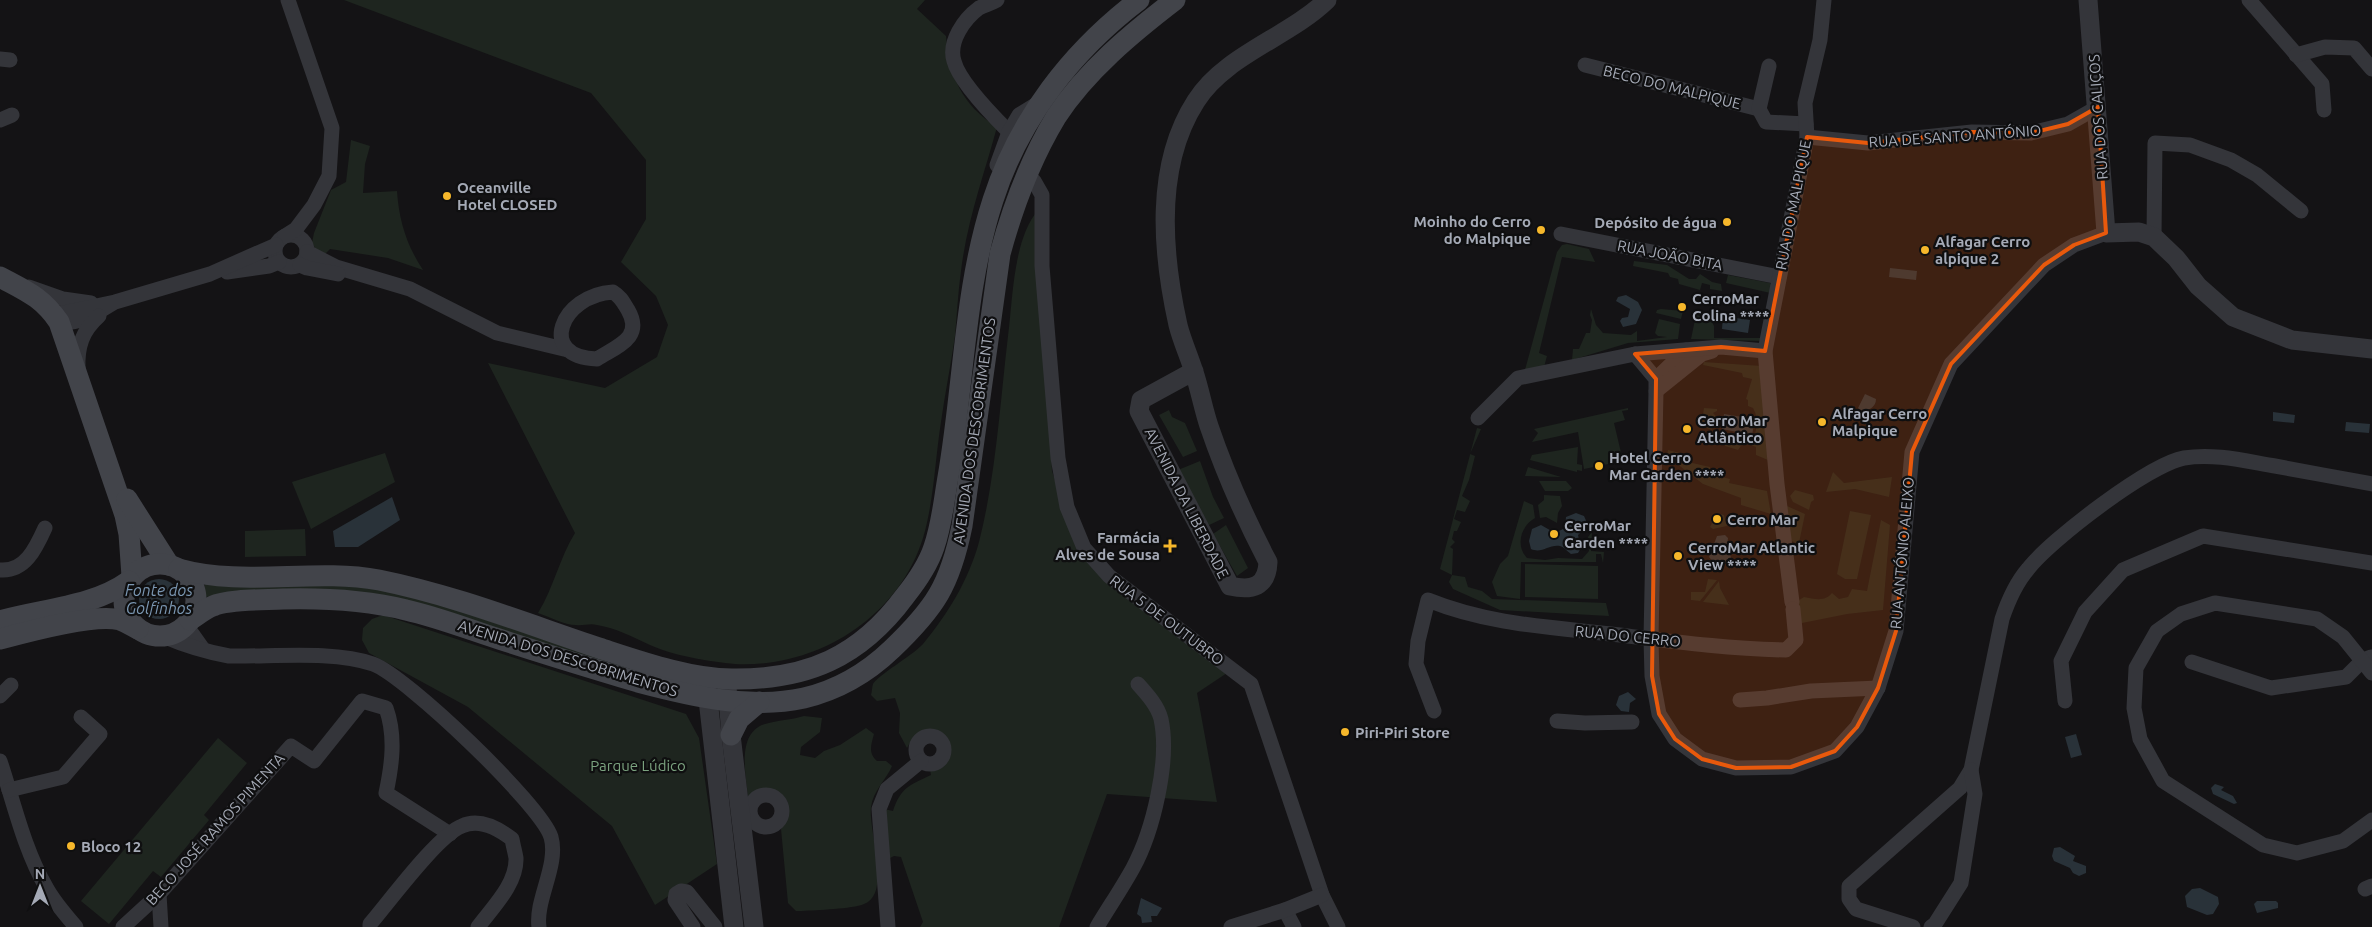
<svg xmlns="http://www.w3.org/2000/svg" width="2372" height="927" viewBox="0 0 2372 927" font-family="Ubuntu,sans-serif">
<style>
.green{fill:#1e251f}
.water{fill:#293239}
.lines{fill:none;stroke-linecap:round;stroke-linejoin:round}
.minor{stroke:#34353a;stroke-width:15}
.tertiary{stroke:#34353a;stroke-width:19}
.secondary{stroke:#42444a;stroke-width:21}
.marked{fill:#e8590c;fill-opacity:0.2;stroke:#e8590c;stroke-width:4;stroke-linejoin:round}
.poi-dot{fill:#f6b72b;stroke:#0f0f10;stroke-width:2}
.labels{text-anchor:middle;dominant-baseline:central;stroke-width:4.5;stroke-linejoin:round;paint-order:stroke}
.street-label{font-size:15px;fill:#a5aab6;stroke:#0f0f10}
.poi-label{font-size:15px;font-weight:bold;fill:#a5aab6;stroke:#0f0f10;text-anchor:start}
.park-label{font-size:15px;fill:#7ba27f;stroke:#0f0f10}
.water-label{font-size:16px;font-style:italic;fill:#7b97b2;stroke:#0f0f10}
</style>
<rect width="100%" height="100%" fill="#141315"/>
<g class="green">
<path d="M 344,0 L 925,0 L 917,9 L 946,36 C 949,76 962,105 997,127 C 984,175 967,221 961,271 C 958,292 957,314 955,336 C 951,364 945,393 941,422 C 935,460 934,501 923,538 C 898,618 817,668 735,664 C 711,662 671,655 650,645 C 633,637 616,628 597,625 C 590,623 583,626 576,625 C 564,625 550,617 538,613 C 554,587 559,559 575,533 L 488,363 L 605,388 L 657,357 L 668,325 L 656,296 L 621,262 L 646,219 L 646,160 L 591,93 Z"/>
<path d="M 351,140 L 370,146 L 365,164 L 363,193 L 397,191 C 399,221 407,246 423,270 L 388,258 L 330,249 L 323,256 L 318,253 L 312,243 L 314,233 L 331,190 L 346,182 Z"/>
<path d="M 1039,209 L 1052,471 L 1075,542 L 1227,673 L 1197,693 L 1217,802 L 1107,794 L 1059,927 L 920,927 L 923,922 L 901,857 L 894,856 L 890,858 L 884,809 L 893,811 C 901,787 910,785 931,775 L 930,769 L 948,757 C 948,754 950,749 950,745 C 945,723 914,732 907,748 L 899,733 L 900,713 L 895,698 L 877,701 L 871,695 C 872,692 872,687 873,684 C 878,675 912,656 923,644 C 948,614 969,579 979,542 C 996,475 1000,404 1008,336 C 1013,298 1013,238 1039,209 Z"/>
<path d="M 1567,244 L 1589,249 L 1595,262 L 1562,257 L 1539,353 L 1547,356 L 1544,367 L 1525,370 L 1557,252 L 1562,245 Z"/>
<path d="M 1634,261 L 1667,265 L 1689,279 L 1696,279 L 1700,274 L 1712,282 L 1721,284 L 1722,291 L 1710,289 L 1710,285 L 1702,283 L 1700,290 L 1679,284 L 1678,279 L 1670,277 L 1668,273 L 1633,266 Z"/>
<path d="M 1728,275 L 1770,283 L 1775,294 L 1726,283 Z"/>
<path d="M 1591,309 L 1596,325 L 1603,333 L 1631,335 L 1637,331 L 1637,341 L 1667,337 L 1658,336 L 1655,333 L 1659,319 L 1680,324 L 1678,339 L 1628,343 L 1572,360 L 1573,349 L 1579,349 L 1586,333 L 1590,333 L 1592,320 L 1590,315 Z"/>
<path d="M 1661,309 L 1683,311 L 1681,319 L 1656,313 L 1657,310 Z"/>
<path d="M 1696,315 L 1710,318 L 1714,326 L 1714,338 L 1765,338 L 1761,341 L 1691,339 Z"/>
<path d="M 1704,362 L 1762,366 L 1768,460 L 1756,455 L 1756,447 L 1751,445 C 1756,433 1760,420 1753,408 L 1748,406 L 1748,400 L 1746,399 L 1752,379 L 1743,377 L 1742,373 L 1703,365 Z"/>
<path d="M 1628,408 L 1628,410 L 1622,411 L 1625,420 L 1614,423 L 1623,461 L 1584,469 L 1578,432 L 1532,442 L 1538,433 L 1534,429 Z"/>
<path d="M 1704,408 L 1717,409 L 1717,411 L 1713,413 L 1716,416 L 1712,430 L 1701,426 Z"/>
<path d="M 1169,410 L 1172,417 L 1185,423 L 1197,451 L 1183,457 L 1159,415 Z"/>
<path d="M 1477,428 L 1481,429 L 1470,454 L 1475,456 L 1469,480 L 1462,496 L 1470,501 L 1465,512 L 1457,510 L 1454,519 L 1461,522 L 1457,531 L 1454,531 L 1452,539 L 1455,542 L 1450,547 L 1453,549 L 1452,575 L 1465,577 L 1468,587 L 1482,591 L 1492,599 L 1606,603 L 1609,616 L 1500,610 L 1453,589 L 1449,582 L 1452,575 L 1440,569 Z"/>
<path d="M 1710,431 L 1750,440 L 1750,445 L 1743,443 L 1738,450 L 1725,446 L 1726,438 L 1709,435 Z"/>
<path d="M 1578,447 L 1577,464 L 1582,465 L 1582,471 L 1577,470 L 1577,472 L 1530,460 L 1532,455 Z"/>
<path d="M 1668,450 L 1688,455 L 1688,462 L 1710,467 L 1710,474 L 1730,479 L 1729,483 L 1767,491 L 1771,514 L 1741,505 L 1741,498 L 1703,484 L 1667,456 Z"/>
<path d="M 385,453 L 395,482 L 311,529 L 292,482 Z"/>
<path d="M 1200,461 L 1213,497 L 1224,518 L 1207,526 L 1178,470 Z"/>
<path d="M 1528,467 L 1561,477 L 1525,476 Z"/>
<path d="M 1833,472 L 1844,483 L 1892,477 L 1889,497 L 1855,489 L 1826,492 Z"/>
<path d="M 1539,481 L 1566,481 L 1572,488 L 1568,491 L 1545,491 Z"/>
<path d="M 1795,490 L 1813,495 L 1814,500 L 1811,502 L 1809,510 L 1793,502 L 1790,496 Z"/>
<path d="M 1544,495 L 1560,496 L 1562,506 L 1558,513 L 1557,523 L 1546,517 L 1540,518 L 1538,505 L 1544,500 Z"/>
<path d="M 1524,501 L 1533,505 L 1535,518 C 1521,526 1515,545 1527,558 L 1545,560 L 1558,558 L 1582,559 L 1589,551 L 1588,537 L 1592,532 L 1591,551 L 1604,552 L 1603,563 L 1601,554 L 1596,554 L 1596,562 L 1521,562 L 1520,599 L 1497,596 L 1492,582 L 1500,564 L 1508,556 Z"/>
<path d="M 1787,506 L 1805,514 L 1799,543 L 1797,544 L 1787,538 Z"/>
<path d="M 1850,511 L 1871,515 L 1857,579 L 1845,579 L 1837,574 Z"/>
<path d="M 1717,513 L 1724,515 L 1727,526 L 1713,529 L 1710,527 Z"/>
<path d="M 1881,520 L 1890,525 L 1883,610 L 1847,614 L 1797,624 L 1796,602 L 1804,597 C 1815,599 1825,602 1832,593 L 1839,599 L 1848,597 L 1852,589 L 1867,591 Z"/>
<path d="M 1226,525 L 1248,568 L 1237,576 L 1213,534 Z"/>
<path d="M 305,529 L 306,556 L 245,557 L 245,531 Z"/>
<path d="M 1525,564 L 1598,566 L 1598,599 L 1525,597 Z"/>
<path d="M 1708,579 L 1717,580 L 1700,601 L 1691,600 L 1691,592 L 1705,592 Z"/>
<path d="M 204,581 L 333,582 L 403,592 L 690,688 L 435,611 L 273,591 L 206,597 Z"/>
<path d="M 1719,581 L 1720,588 L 1729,605 L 1703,602 Z"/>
<path d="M 383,615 L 686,714 L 699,738 L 717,864 L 655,905 L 612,826 L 468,707 L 369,653 L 362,640 L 363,628 L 372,619 Z"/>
<path d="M 804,716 L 822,718 L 820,732 L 801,747 L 800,755 L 815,758 L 824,751 L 840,745 L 866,728 L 874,734 C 871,745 868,753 877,761 L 886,761 L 892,766 C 886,780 873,791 871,807 C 868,830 892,894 864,904 C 852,909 817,910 802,911 L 796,911 L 788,903 L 781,829 L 788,817 L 788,802 C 775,789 764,788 748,797 C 746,775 736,733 765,724 C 778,720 791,720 804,716 Z"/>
<path d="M 218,738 L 247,763 L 204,815 L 209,820 L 161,877 L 153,871 L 109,924 L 81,901 Z"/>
</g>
<g class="water">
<path d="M 1890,268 L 1917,271 L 1916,280 L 1889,277 Z"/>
<path d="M 1626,295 L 1638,302 L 1642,310 L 1636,324 L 1623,327 L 1620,321 L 1622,318 L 1628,317 L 1630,309 L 1616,301 L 1618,297 Z"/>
<path d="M 1727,312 L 1729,312 L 1729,317 L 1750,320 L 1748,333 L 1722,329 L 1723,315 L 1726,315 Z"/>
<path d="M 1865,394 L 1876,399 C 1876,407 1870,409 1863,412 L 1858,408 Z"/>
<path d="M 2273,412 L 2295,415 L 2294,423 L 2273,421 Z"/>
<path d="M 1724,414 L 1755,419 L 1752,435 L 1722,429 Z"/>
<path d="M 2346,422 L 2370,424 L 2369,433 L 2345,431 Z"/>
<path d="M 392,497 L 400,520 L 358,547 L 335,547 L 333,531 Z"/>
<path d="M 1576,513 L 1584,516 L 1588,525 L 1578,535 L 1581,548 L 1578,553 L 1571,554 C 1567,551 1564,547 1560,546 C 1549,544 1542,554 1531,549 L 1529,541 L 1532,529 L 1541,525 L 1555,533 L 1565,528 L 1566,517 Z"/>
<path d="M 1725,535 L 1728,538 L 1727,546 L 1732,560 L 1728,563 L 1714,563 L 1709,557 L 1717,536 Z"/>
<circle cx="159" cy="599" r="20"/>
<path d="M 1628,692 L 1636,699 L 1630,703 L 1629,712 L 1621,711 L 1616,705 L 1619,696 Z"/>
<path d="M 2076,734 L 2082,755 L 2071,758 L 2065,737 Z"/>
<path d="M 2215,784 L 2224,787 L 2221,790 L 2233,796 L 2237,803 L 2234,804 L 2213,794 L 2211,788 Z"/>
<path d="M 2060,847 L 2075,856 L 2073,861 L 2086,866 L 2086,873 L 2079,876 L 2073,873 L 2070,868 L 2054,861 L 2052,856 L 2054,848 Z"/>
<path d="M 2200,888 L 2218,897 L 2219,904 L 2213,914 L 2207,915 L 2187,907 L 2185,896 L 2192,889 Z"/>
<path d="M 1141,898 L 1162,908 L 1157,916 L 1151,916 L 1152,922 L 1142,923 L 1141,917 L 1137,914 Z"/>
<path d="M 2257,901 L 2276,901 L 2278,903 L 2278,908 L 2257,913 L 2254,904 Z"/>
</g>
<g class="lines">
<g class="minor">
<path d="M 997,0 C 992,3 985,5 979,8 C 964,19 948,42 954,61 C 959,81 994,117 1009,132"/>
<path d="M 2249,0 L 2322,84 L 2324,110"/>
<path d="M 2296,55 L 2325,47 L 2354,48 L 2372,69"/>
<path d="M 0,59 L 10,60"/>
<path d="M 1585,65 L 1759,109"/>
<path d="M 1769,66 L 1759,109 L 1766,122 L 1806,124"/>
<path d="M 0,120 L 12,115"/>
<path d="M 1807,137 L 1868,143 L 1972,132 L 2031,133 L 2068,124 L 2098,107"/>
<path d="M 997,165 L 1009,132 L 1019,115 L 1037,104"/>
<path d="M 1034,181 L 1042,195 L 1042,266 L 1058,458 L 1067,507 L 1084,548 L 1109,576 L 1251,684 L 1322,895 L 1338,927"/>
<path d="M 1561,234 L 1779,277"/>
<circle cx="291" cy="251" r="16"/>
<path d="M 285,236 L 296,229 L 314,205 L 329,176 L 332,128 L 288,0"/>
<path d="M 2154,237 L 2155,143 L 2190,145 L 2231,160 L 2257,175 L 2301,211"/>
<path d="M 307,252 L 336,267 L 410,289 L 497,333 L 568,350"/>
<path d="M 300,265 L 307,268 L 338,274"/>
<path d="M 227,272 L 269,266 L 279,262"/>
<path d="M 29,287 L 63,299 L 91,303"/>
<path d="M 613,292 C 621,297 623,302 628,310 C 644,338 617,346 597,359 C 536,357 561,295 613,292 Z"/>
<path d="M 115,302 C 97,312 81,325 59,322 L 63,313 L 115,302 L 210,274 L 276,245"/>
<path d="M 1635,354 L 1656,379 L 1656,391 L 1651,639 L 1652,676 L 1659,714 L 1675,739 L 1702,759 L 1736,768 L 1791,767 L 1835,751 L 1857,727 L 1878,688 L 1896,631 L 1912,452 L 1951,364 L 2044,265 L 2074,245 L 2106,233"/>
<path d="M 78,369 C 77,347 82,331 99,316"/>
<path d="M 1656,379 L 1686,350"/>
<path d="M 1656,391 L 1702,354 L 1712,351"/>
<path d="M 1478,418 L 1518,378 L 1635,354 L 1721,347 L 1765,351"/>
<path d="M 0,570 C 25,572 36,548 45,528"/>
<path d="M 1792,602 L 1777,484 L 1765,351 L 1807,137 L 1805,103 L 1820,40 L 1824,0"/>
<path d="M 186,625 L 203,649"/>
<path d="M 163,636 C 184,645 207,652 229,656 C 271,657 334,650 373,664 C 406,676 541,805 551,837 C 559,865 535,900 539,927"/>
<path d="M 2192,662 L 2271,688 L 2346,677 L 2363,660 L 2371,657"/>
<path d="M 2372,673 L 2343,637 L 2317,619 L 2215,603 L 2181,614 L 2157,631 L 2136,668 L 2134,708 L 2140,739 L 2163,781 L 2263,845 L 2297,853 L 2343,841 L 2372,820"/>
<path d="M 0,696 L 11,685"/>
<path d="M 1740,700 L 1767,698 L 1811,691 L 1878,688"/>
<path d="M 2065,701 L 2061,661 L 2085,612 L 2123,570 L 2203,536 L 2372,563"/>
<path d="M 1434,711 L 1416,664 L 1418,641 L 1428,600 C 1487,624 1548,627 1611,634 C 1669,641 1727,649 1786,650 L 1796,640 L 1793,609"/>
<path d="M 1557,721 L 1585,723 L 1632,722"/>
<circle cx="930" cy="750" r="14"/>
<path d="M 0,761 C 14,803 24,849 46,887 C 54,902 65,914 76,927"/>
<path d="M 9,790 L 63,777 L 100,734 L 81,717"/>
<circle cx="766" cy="811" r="16"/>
<path d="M 2365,889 L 2372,886"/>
<path d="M 159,894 L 161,927"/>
<path d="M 1285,910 L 1294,927"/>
<path d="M 123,927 L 159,894 L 291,746 L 314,761 L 362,701 L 386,708 C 396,736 392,765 386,793 L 450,834"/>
<path d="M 370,927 L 370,924 C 389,902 438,835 462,826 C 479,818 499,829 512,839 C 513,845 515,852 516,858 C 517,884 492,908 478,927"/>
<path d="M 693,927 L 675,900 L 676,894 L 681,891 L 687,892 L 715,927"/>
<path d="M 888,927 L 879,809 L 887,789 L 921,761"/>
<path d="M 1097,927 C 1109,907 1122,888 1133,868 C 1153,831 1170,761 1161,719 C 1158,706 1147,694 1138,684"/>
<path d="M 1231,927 L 1285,910 L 1322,895"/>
<path d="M 1913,927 L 1856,909 L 1849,899 L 1849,886 L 1960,788 L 1971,770 L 2002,619 C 2008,601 2015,584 2028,569 C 2050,540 2150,464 2184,458 C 2214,453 2245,461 2275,466 C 2307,472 2340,478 2372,484"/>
<path d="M 1931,927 L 1935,924 L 1961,883 L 1975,794 L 1971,770"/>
</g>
<g class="tertiary">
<path d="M 2088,0 L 2106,233 L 2139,232 L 2154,237 L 2176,258 L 2198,286 L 2233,317 L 2292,340 L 2372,349"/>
<path d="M 1194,371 L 1141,400 L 1139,411 L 1230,586 C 1252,591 1267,587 1268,562 C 1245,518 1225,473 1209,426 C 1203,408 1200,390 1194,372 C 1189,356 1182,341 1178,325 C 1162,253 1154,166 1196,101 C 1225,55 1289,37 1327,0"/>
<path d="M 706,682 L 734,927"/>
<path d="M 727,687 L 731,735 L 754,927"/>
</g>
<g class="secondary">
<path d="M 0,277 C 26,291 42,297 59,322 L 125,515 L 129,534 L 132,576"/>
<path d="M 127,499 L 169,565"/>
<circle cx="160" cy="600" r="36"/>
<path d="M 179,569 C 244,587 313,568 379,580 C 454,595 527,624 599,648 C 639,661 690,679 732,679 C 807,680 860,657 905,596 C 917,581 928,565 934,547 C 942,524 944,500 948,477 C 964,385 964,289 993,200 C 1019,119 1072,51 1139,0"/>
<path d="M 190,620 C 198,615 205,609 213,606 C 227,599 266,600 283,599 C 324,598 366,600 406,610 C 437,617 468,629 499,639 C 545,654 591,668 638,682 C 691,696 749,710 804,698 C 838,690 867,673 892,649 C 935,608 950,585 962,526 L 1000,254 C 1013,206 1030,160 1056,117 C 1086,71 1132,33 1175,0"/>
<path d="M 0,621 C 42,609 93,607 129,581"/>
<path d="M 0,639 C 26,632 96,613 120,620 C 126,622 132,626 138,629"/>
<path d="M 731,735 L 739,719 L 759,702"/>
</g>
</g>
<path class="marked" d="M 2098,107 L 2106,233 L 2074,245 L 2044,265 L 1951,364 L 1912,452 L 1896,631 L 1878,688 L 1857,727 L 1835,751 L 1791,767 L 1736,768 L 1702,759 L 1675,739 L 1659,714 L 1652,676 L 1656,379 L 1635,354 L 1721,347 L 1765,351 L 1807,137 L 1868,143 L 1972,132 L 2031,133 L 2068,124 Z"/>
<g class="poi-dot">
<circle cx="447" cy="196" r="5"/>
<circle cx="1727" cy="222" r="5"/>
<circle cx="1541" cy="230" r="5"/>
<circle cx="1925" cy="250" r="5"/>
<circle cx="1682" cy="307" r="5"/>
<circle cx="1822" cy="422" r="5"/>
<circle cx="1687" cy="429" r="5"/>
<circle cx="1599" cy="466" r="5"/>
<circle cx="1717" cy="519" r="5"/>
<circle cx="1554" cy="534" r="5"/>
<path d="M1167.5 538.5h5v5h5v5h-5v5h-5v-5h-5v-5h5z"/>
<circle cx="1678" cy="556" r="5"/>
<circle cx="1345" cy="732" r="5"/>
<circle cx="71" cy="846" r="5"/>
</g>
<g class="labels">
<g class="street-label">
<text transform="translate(1672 87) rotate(14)">BECO DO MALPIQUE</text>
<text transform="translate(2098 117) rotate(-94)">RUA DOS CALIÇOS</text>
<text transform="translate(1955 136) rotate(-4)">RUA DE SANTO ANTÓNIO</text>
<text transform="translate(1793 205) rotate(-79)">RUA DO MALPIQUE</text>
<text transform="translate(1670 255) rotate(11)">RUA JOÃO BITA</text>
<text transform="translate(974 431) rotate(-82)">AVENIDA DOS DESCOBRIMENTOS</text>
<text transform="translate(1187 503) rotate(63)">AVENIDA DA LIBERDADE</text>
<text transform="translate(1902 553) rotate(-85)">RUA ANTÓNIO ALEIXO</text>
<text transform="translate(1167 620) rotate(37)">RUA 5 DE OUTUBRO</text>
<text transform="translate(1628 636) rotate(6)">RUA DO CERRO</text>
<text transform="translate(568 658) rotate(17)">AVENIDA DOS DESCOBRIMENTOS</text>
<text transform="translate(215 829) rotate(-48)">BECO JOSÉ RAMOS PIMENTA</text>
</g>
<g class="poi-label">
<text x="457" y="187">Oceanville<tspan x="457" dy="17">Hotel CLOSED</tspan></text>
<text x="1531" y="221" text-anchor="end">Moinho do Cerro<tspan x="1531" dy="17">do Malpique</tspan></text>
<text x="1717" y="222" text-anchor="end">Depósito de água</text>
<text x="1935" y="241">Alfagar Cerro<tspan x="1935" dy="17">alpique 2</tspan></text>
<text x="1692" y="298">CerroMar<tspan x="1692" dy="17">Colina ****</tspan></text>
<text x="1832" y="413">Alfagar Cerro<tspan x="1832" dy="17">Malpique</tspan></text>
<text x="1697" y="420">Cerro Mar<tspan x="1697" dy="17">Atlântico</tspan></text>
<text x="1609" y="457">Hotel Cerro<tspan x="1609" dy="17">Mar Garden ****</tspan></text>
<text x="1727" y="519">Cerro Mar</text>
<text x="1564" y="525">CerroMar<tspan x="1564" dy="17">Garden ****</tspan></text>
<text x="1160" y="537" text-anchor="end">Farmácia<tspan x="1160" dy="17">Alves de Sousa</tspan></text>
<text x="1688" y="547">CerroMar Atlantic<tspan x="1688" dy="17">View ****</tspan></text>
<text x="1355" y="732">Piri-Piri Store</text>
<text x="81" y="846">Bloco 12</text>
</g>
<g class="park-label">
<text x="638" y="765">Parque Lúdico</text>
</g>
<g class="water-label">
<text x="159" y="590">Fonte dos<tspan x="159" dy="18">Golfinhos</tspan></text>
</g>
</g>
<g transform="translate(40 887)" stroke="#0f0f10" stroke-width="4" paint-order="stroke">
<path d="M0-4L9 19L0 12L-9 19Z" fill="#a5aab6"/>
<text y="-8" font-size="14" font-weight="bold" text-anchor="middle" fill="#a5aab6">N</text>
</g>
</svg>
